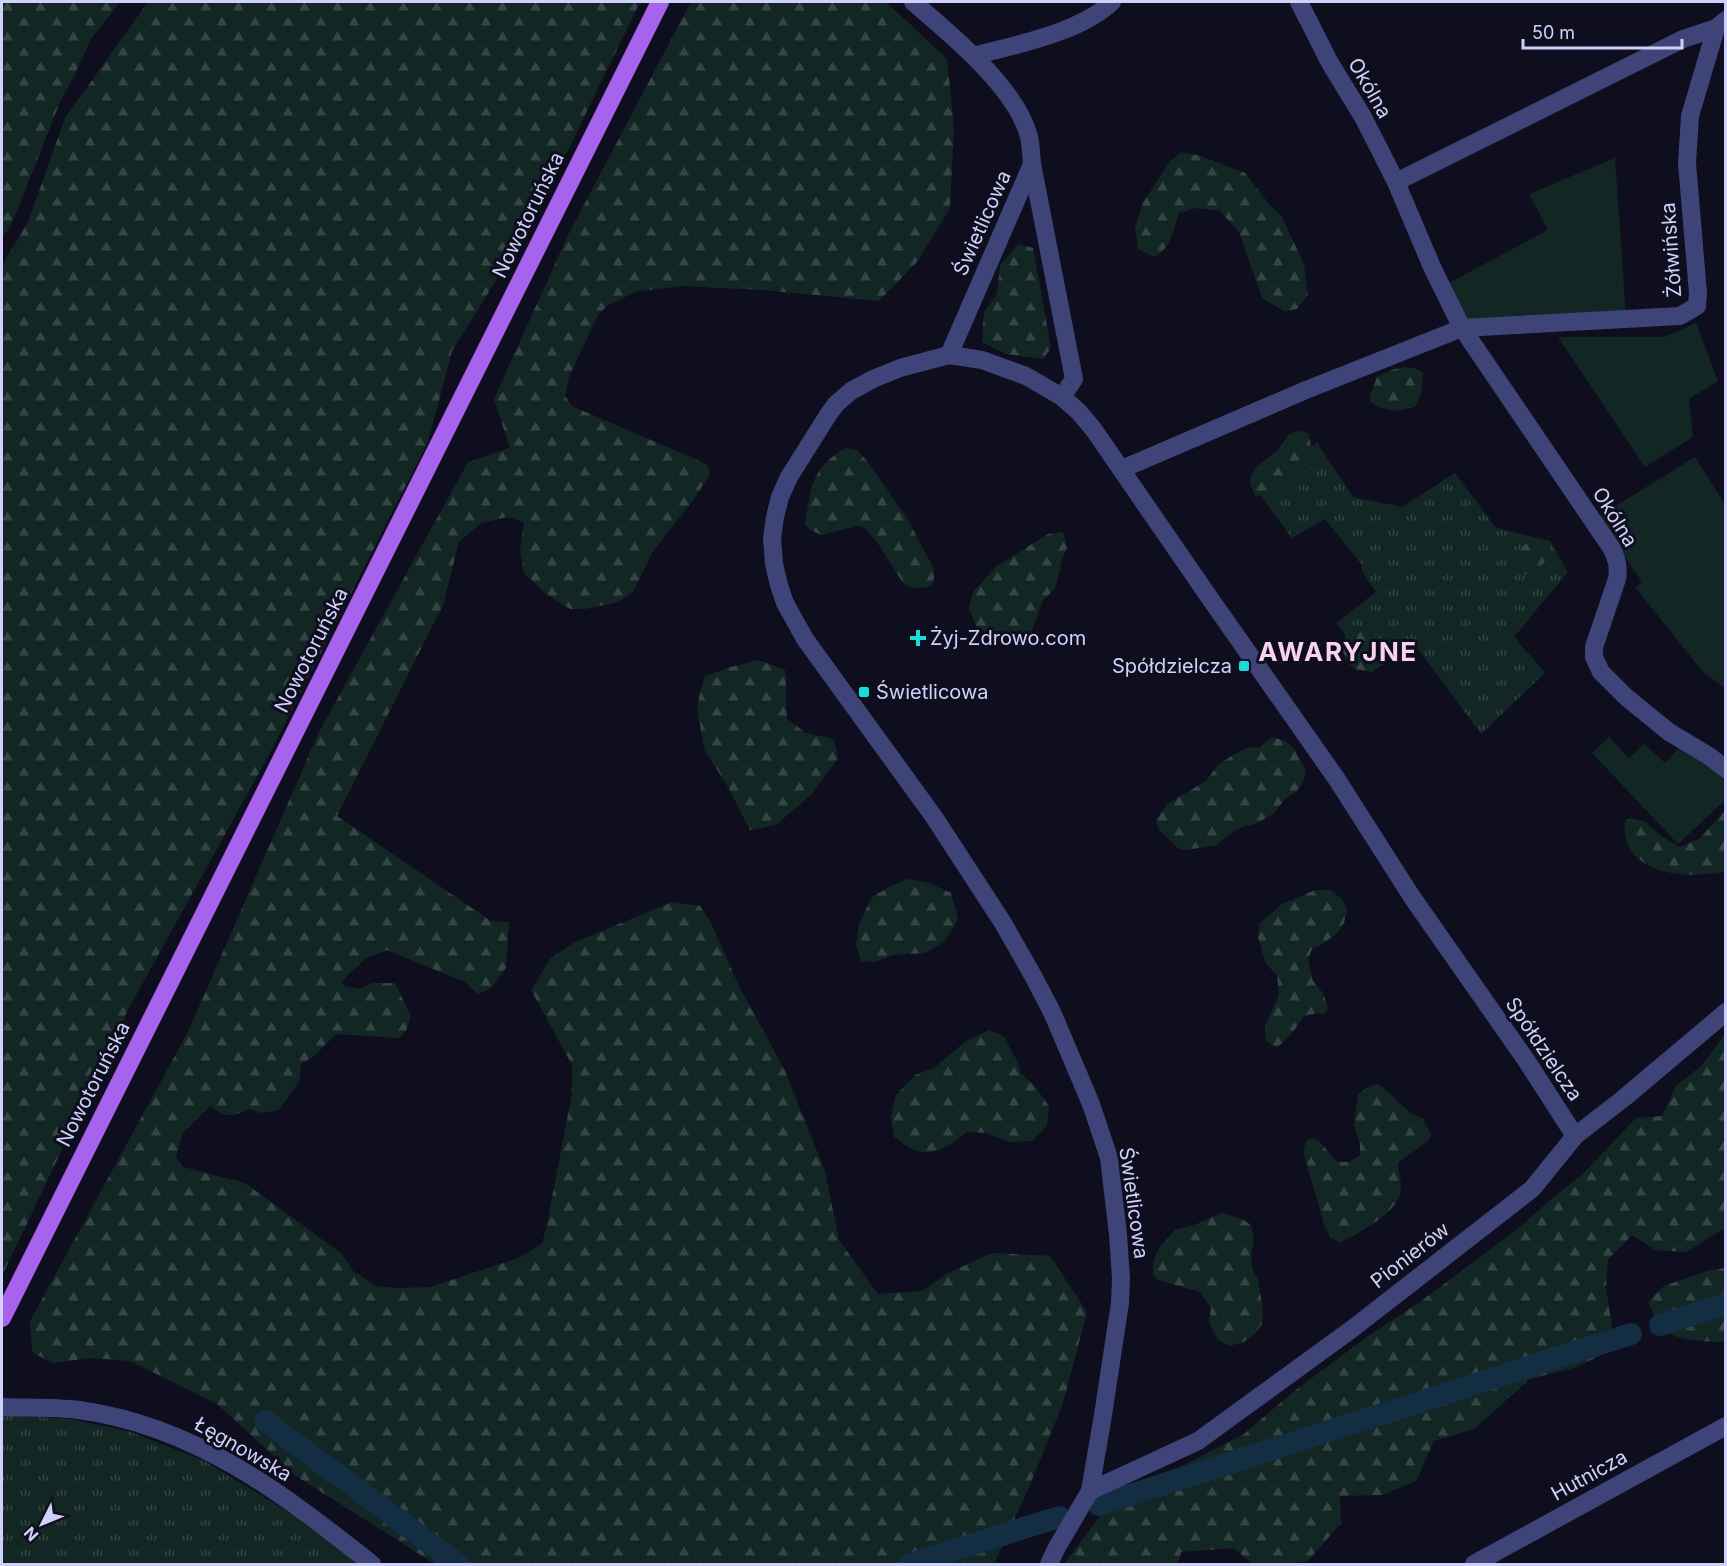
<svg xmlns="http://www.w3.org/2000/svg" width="1727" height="1566" viewBox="0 0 1727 1566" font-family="Inter,sans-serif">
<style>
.grass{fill:url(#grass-tufts)}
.forest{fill:url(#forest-firs)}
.garden{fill:#122723}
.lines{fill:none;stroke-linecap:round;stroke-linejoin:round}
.canal{stroke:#132d42;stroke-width:22}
.minor{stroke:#3e4478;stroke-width:18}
.major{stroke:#a763ee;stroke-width:18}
.poi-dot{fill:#18ded7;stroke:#0f0e1e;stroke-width:2}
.labels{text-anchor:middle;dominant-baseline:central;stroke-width:6;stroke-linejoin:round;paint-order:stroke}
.street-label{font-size:20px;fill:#d0d1fa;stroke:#0f0e1e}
.poi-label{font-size:20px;fill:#d0d1fa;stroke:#0f0e1e;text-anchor:start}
.district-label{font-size:26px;font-weight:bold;letter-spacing:1.5px;fill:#fad2f1;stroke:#0f0e1e}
</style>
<defs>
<pattern id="grass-tufts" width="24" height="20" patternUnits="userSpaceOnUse" patternTransform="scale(1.5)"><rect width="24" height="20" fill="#122723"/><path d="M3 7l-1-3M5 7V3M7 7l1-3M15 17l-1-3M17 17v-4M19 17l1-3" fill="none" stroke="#334544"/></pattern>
<pattern id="forest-firs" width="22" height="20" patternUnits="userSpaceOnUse" patternTransform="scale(1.5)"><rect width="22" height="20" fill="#122723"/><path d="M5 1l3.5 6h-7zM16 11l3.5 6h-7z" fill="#334544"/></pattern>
</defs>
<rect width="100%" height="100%" fill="#0f0e1e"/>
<g class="grass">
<path d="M 1317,443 L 1353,497 L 1402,507 L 1455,473 L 1496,528 L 1550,541 L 1568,572 L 1514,637 L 1545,673 L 1481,734 L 1413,642 L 1372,669 L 1336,623 L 1376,592 L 1362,572 L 1362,565 L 1325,519 L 1292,538 L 1254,487 Z"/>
<path d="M 2,1415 L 71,1419 L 131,1432 L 205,1461 L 290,1513 L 360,1564 L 2,1564 Z"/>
</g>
<g class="forest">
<path d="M 2,2 L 120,2 L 91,39 L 74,76 L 60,102 L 10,228 L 2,237 Z"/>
<path d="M 148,2 L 640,2 L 536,216 L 452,351 L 428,442 L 271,751 L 130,1006 L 2,1276 L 2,265 L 28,222 L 65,118 Z"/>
<path d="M 691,2 L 886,2 L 947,59 L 954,128 L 950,208 L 917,262 L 879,301 L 761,290 L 684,286 L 638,291 L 608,305 L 598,315 L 569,377 L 565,396 L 572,406 L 702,462 L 708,466 L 710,474 L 695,498 L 653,551 L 633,592 L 618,602 L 585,609 L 570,609 L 545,593 L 524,573 L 520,550 L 524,522 L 507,517 L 481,523 L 459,542 L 443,605 L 337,816 L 491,921 L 509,922 L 506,968 L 491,988 L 478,994 L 465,982 L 387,950 L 365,959 L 342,981 L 344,986 L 360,989 L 373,983 L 395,983 L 411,1016 L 406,1031 L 399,1038 L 336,1034 L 314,1056 L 301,1064 L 299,1082 L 279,1110 L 261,1113 L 250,1109 C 233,1117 225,1118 210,1106 L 183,1133 L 176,1156 L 183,1167 L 245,1183 L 342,1254 L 353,1271 L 376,1286 L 398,1288 L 430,1287 L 521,1257 L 542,1243 L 546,1229 L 572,1094 L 572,1065 L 531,990 L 551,958 L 573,943 L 672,902 L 700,906 L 710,921 L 739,986 L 785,1071 L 825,1171 L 839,1240 L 878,1294 L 922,1291 L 948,1273 L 992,1253 L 1050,1256 L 1087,1312 L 1063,1403 L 1030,1485 L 994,1564 L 435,1564 L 296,1476 L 217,1404 L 130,1361 L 90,1358 L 52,1363 L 32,1352 L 30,1321 L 188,1032 L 319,732 L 468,462 L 510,448 L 494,399 L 568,235 Z"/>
<path d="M 1181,152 L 1201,156 L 1245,173 L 1270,205 L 1281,215 L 1304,264 L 1308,295 L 1297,309 L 1284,311 L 1262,298 L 1239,232 L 1220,211 L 1196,208 L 1179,213 C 1174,229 1170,250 1154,257 L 1138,249 L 1135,227 L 1143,203 L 1170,161 Z"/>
<path d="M 1019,244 L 1033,248 L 1051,348 L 1043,359 L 1006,354 L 982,342 L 984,312 L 997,294 L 1000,265 Z"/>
<path d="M 1404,367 L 1415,368 L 1423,373 L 1421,394 L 1416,406 C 1396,413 1388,412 1370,402 L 1370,396 L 1377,377 L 1391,370 Z"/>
<path d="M 1302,431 L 1309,434 L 1314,465 C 1301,478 1299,469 1288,476 C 1273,484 1278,496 1255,496 L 1250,483 L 1251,475 L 1258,466 L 1278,450 L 1288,435 L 1294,432 Z"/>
<path d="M 846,448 L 857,450 L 867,461 L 907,518 L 934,569 L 934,579 L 931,586 C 922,589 911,589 903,583 L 879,545 L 864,527 L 856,526 L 821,535 L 809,529 L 805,524 C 811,488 811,467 846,448 Z"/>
<path d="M 1063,532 L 1067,548 L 1062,560 L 1055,589 L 1043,600 L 1029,638 L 1009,643 L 992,637 L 976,626 L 969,608 L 973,592 L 997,566 L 1048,534 Z"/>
<path d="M 1527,543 L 1540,548 L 1547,555 C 1544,570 1531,575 1518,575 C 1514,569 1515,556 1519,550 C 1521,547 1525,545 1527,543 Z"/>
<path d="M 1354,625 C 1366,630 1388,637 1387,653 C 1387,657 1385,660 1385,663 L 1372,672 L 1355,669 L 1347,662 L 1342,649 L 1346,632 Z"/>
<path d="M 758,660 L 785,670 C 787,686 785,703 787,719 L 806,733 L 834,739 L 838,758 L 813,793 L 776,825 L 750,830 L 728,787 L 704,749 L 697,707 L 704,677 L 727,668 Z"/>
<path d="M 1272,737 L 1283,740 L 1294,748 L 1306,771 L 1304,780 L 1297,791 L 1285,799 L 1274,813 L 1258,823 L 1242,827 L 1228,835 L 1217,845 L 1186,850 L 1178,848 L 1159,830 L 1156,820 L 1167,804 L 1206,781 L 1218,765 L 1233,755 L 1249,747 L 1259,748 Z"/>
<path d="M 1725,811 L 1725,871 C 1718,875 1711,873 1703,874 C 1668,878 1620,865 1625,822 L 1630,818 L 1644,821 L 1660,835 L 1680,847 L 1699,839 Z"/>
<path d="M 908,879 L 929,883 L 951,893 L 958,919 L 945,941 L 925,953 L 892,955 L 876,962 L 861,961 L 856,944 L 859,924 L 872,897 L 889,887 Z"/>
<path d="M 1315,890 L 1331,890 L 1343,900 L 1347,909 L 1344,923 L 1337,933 L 1321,945 L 1312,949 L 1308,959 L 1313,981 L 1323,993 L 1328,1007 L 1325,1014 L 1317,1013 L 1304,1016 L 1293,1032 L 1277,1048 L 1266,1041 L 1265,1026 L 1279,995 L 1277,975 L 1266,964 L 1258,937 L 1259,924 L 1282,904 Z"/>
<path d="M 989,1030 L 1005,1037 L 1010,1049 L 1018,1062 L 1021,1073 L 1037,1089 L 1049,1106 L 1047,1126 L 1032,1141 L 1010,1142 L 987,1133 L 967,1132 C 952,1144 934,1158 914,1150 C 907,1147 900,1141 894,1137 L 891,1117 L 896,1095 L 915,1075 L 934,1068 L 966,1041 Z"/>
<path d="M 1725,1034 L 1725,1228 L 1686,1252 L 1655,1250 L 1632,1235 L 1608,1260 L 1606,1288 L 1612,1326 L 1605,1353 L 1577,1367 L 1530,1379 L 1474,1429 L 1434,1441 L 1416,1481 L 1382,1495 L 1340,1496 L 1341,1523 L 1308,1561 L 1287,1564 L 1252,1564 L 1234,1548 L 1181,1552 L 1178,1564 L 1064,1564 L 1120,1490 L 1184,1465 L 1244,1434 L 1293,1392 L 1368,1336 L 1420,1302 L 1515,1231 L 1555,1196 L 1581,1176 L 1636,1118 L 1662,1116 L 1676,1086 L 1702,1065 Z"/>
<path d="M 1378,1084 C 1394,1095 1404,1112 1423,1119 L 1431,1135 L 1428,1141 L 1398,1163 C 1398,1171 1401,1179 1401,1187 C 1402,1212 1359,1232 1340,1243 L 1331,1238 L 1324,1224 L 1303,1151 L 1307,1140 L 1314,1138 L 1320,1142 L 1337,1162 L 1349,1162 L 1360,1155 L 1360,1145 L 1354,1124 L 1358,1095 L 1366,1088 Z"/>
<path d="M 1222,1213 L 1242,1219 L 1251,1225 L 1254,1240 L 1251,1255 L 1252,1268 L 1258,1280 L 1261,1297 L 1263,1313 L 1262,1324 L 1255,1333 L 1244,1342 L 1229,1346 L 1218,1340 L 1209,1323 L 1211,1308 L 1200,1292 L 1158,1280 L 1153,1275 L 1153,1262 L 1159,1248 L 1175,1230 L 1194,1225 Z"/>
<path d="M 1725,1268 L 1725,1341 C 1717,1344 1676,1339 1669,1333 C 1659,1326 1653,1313 1648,1302 L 1664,1286 L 1707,1271 Z"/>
</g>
<g class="garden">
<path d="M 1615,158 L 1626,317 L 1466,325 L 1449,283 L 1548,230 L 1529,194 Z"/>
<path d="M 1696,323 L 1718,381 L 1689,399 L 1693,437 L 1645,467 L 1558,337 L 1664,337 Z"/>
<path d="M 1695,457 L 1725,504 L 1725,688 L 1703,672 L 1635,587 L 1642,582 L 1598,517 Z"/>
<path d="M 1609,737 L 1629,758 L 1644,744 L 1665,763 L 1681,746 L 1712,767 L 1725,780 L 1725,800 L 1678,844 L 1592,753 Z"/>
</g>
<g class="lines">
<g class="canal">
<path d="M 1660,1325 L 1726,1304"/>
<path d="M 265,1421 L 458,1564"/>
<path d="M 1099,1505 L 1631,1334"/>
<path d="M 910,1564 L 1059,1517"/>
</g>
<g class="minor">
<path d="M 913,2 C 950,34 1017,88 1029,137 C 1031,146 1031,155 1032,164 L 1074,379 L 1062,397"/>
<path d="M 1299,2 L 1330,63 L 1363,117 L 1396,182 L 1432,267 L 1462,328 L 1680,316 L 1697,306 L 1698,293 L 1687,163 L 1690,116 L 1716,28 L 1726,20"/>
<path d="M 974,56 C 1018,44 1079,33 1112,2"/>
<path d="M 1396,182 L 1683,39 L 1716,28"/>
<path d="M 949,355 L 1032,164"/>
<path d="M 1122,469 L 1306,390 L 1462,328 L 1612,549 C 1617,560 1619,567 1617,579 L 1594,647 L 1594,657 L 1601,672 L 1626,697 L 1669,732 L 1709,756 L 1726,769"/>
<path d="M 2,1407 C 27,1408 54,1407 79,1410 C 196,1426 283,1494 372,1564"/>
<path d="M 1090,1491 L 1198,1441 L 1352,1329 L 1532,1189 L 1575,1136 L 1624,1098 L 1726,1012"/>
<path d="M 1049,1564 L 1056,1549 L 1090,1491 L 1103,1415 L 1120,1303 L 1121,1278 L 1118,1234 L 1109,1158 L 1091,1104 L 1052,1012 L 1032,974 L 1003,923 L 934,817 L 805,639 L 785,603 L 779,585 L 774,564 L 772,538 L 775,517 L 780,497 L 789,477 L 828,415 L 836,404 L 851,391 L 873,379 L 900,368 L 949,355 L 982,360 L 1026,376 L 1062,397 L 1079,412 L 1094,430 L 1209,597 L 1336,778 L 1412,897 L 1526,1060 L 1575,1136"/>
<path d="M 1474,1564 L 1726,1426"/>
</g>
<path class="major" d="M 2,1318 L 660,2"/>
</g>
<g class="poi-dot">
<path d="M915 629h6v6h6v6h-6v6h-6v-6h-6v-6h6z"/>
<rect x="1238" y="660" width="12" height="12" rx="3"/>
<rect x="858" y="686" width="12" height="12" rx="3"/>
</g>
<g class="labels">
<g class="street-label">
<text transform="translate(1370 88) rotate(60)">Okólna</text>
<text transform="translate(528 215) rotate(-64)">Nowotoruńska</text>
<text transform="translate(982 223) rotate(-66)">Świetlicowa</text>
<text transform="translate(1671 250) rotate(-94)">Żółwińska</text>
<text transform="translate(1615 517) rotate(58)">Okólna</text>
<text transform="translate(311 650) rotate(-63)">Nowotoruńska</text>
<text transform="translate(1544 1049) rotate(56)">Spółdzielcza</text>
<text transform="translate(93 1084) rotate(-63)">Nowotoruńska</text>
<text transform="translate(1134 1203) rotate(82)">Świetlicowa</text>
<text transform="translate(1410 1255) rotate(-38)">Pionierów</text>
<text transform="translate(243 1449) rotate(30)">Łęgnowska</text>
<text transform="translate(1589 1475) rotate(-29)">Hutnicza</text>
</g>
<g class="poi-label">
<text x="930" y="638">Żyj-Zdrowo.com</text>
<text x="1232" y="666" text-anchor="end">Spółdzielcza</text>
<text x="876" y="692">Świetlicowa</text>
</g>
<g class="district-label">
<text x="1338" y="651">AWARYJNE</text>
</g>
</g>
<rect width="1727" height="1566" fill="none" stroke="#d0d1fa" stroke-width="6"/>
<g transform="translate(42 1524) rotate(227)" stroke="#0f0e1e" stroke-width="4.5" paint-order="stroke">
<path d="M0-4.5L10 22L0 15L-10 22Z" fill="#d0d1fa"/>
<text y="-9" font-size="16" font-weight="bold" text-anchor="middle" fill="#d0d1fa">N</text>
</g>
<path d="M1523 39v9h159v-9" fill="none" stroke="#d0d1fa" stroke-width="3"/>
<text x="1532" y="39" font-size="18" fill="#d0d1fa" stroke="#0f0e1e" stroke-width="4.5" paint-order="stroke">50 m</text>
</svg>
